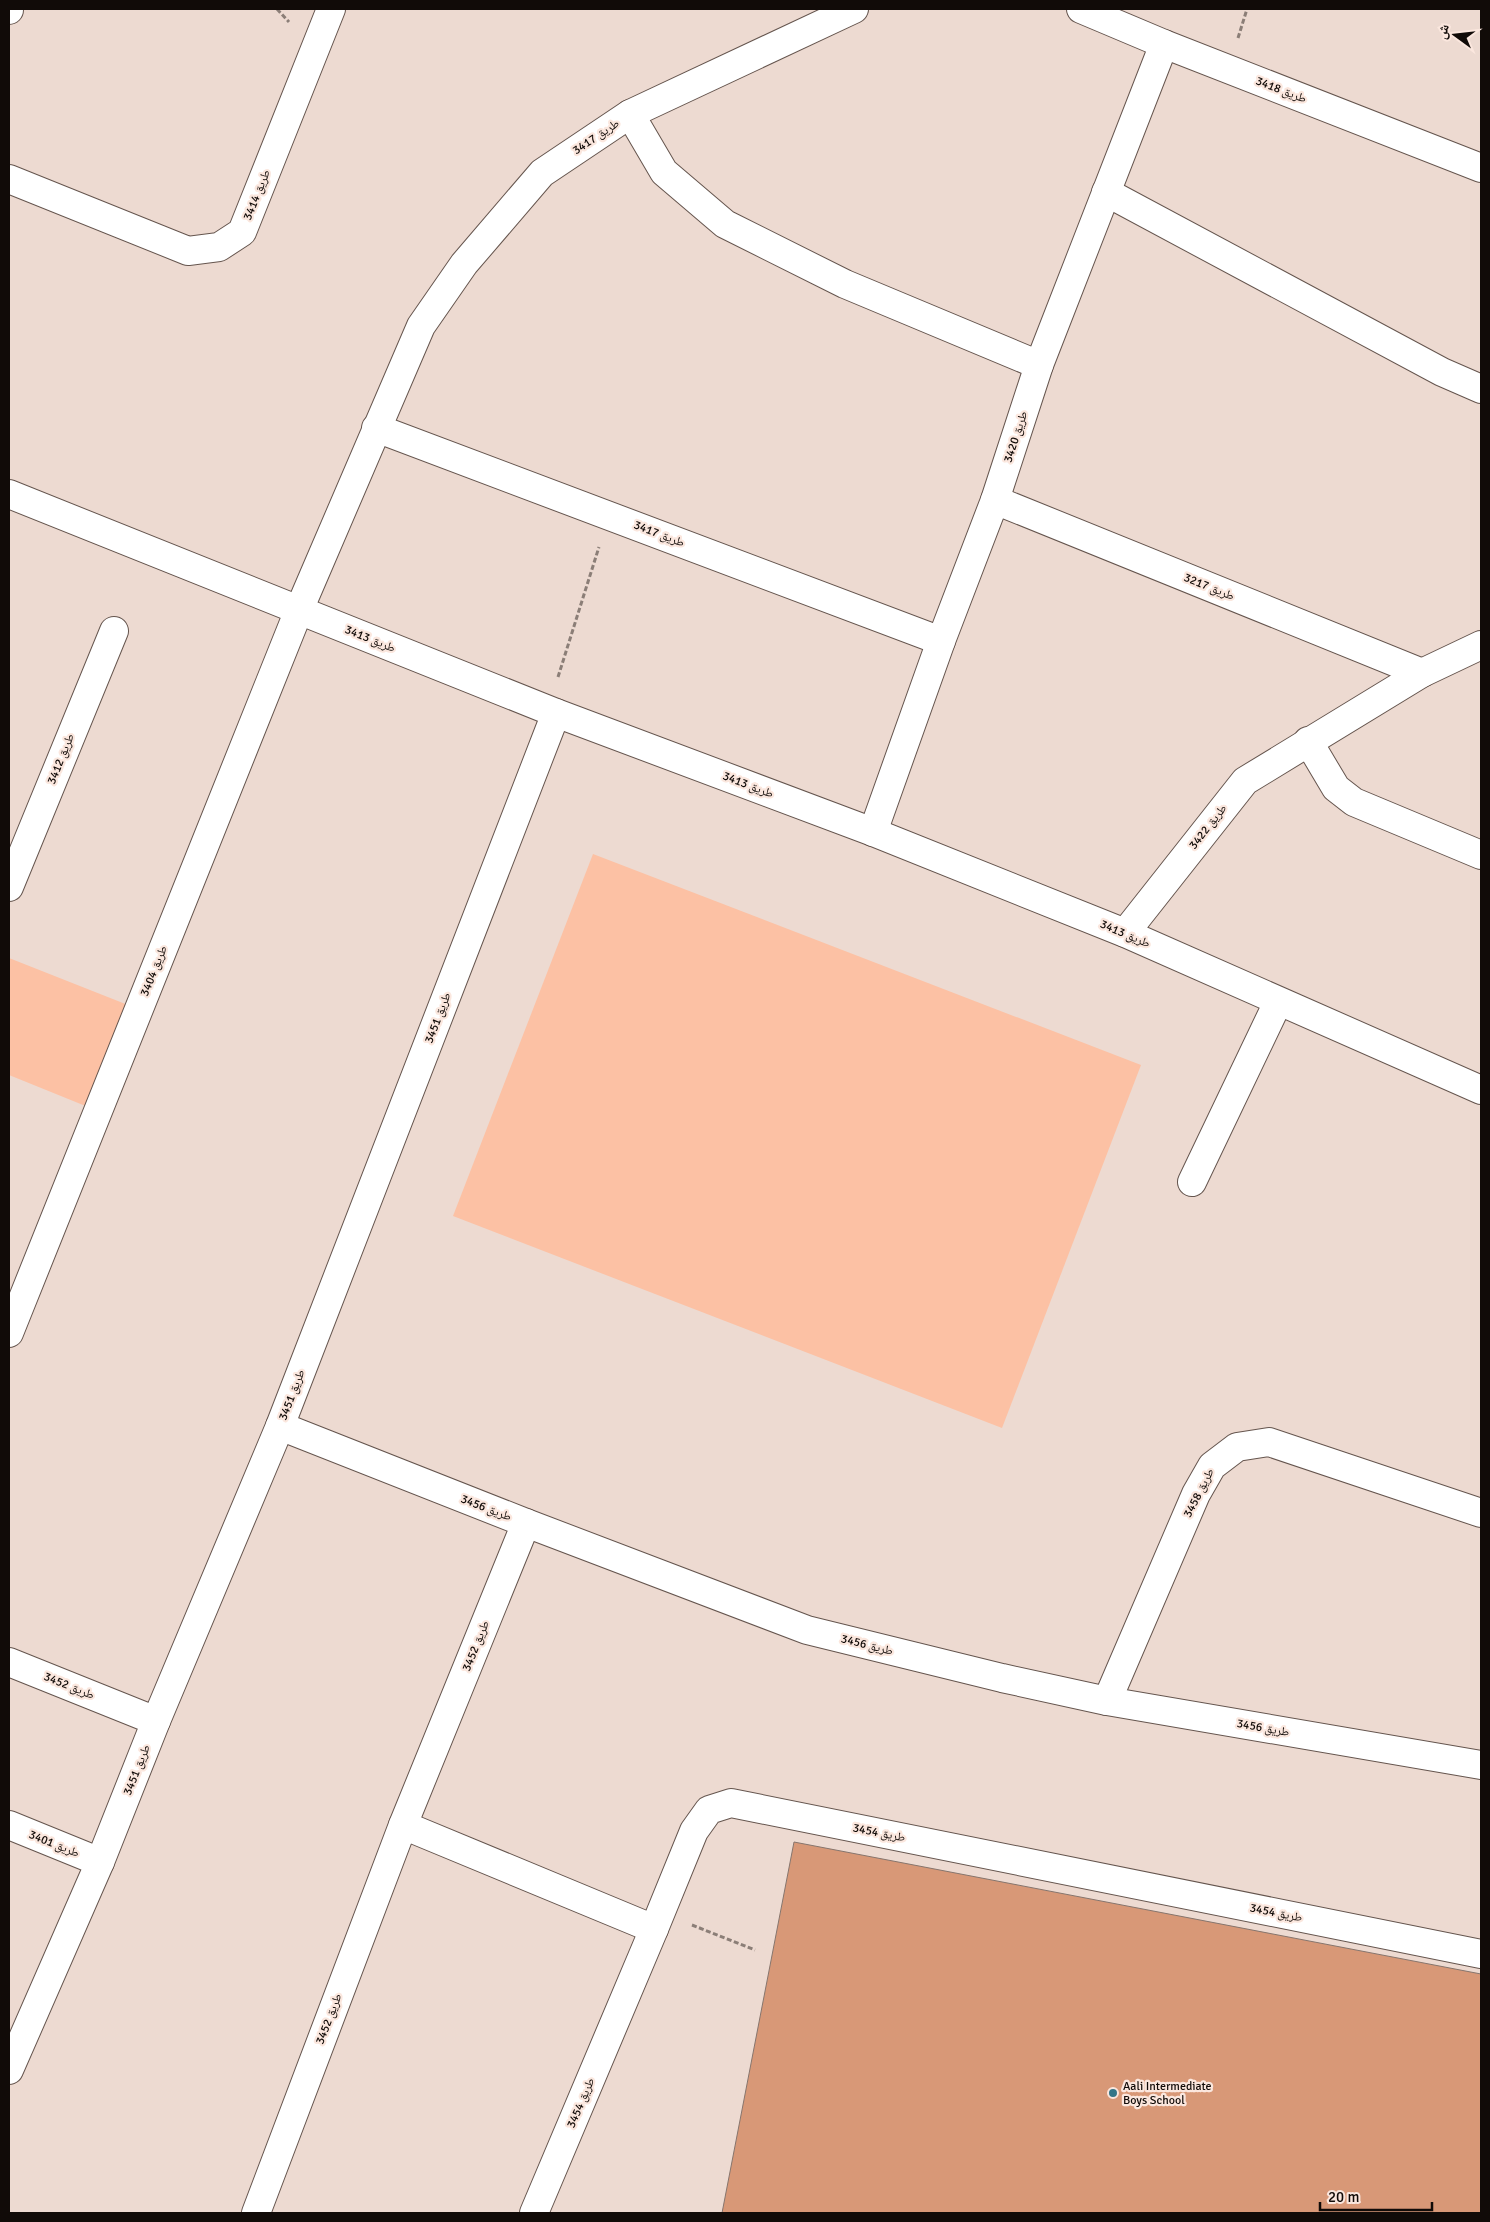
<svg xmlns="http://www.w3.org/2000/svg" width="1490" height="2222" viewBox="0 0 1490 2222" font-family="Signika,'Noto Naskh Arabic',sans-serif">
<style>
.green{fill:#fcc1a4}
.building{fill:#d89877;stroke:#86756d}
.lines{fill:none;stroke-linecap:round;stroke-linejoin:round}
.minor-casing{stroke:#65554e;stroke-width:30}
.path{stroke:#8b7e77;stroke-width:3;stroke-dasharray:5 2.5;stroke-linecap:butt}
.minor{stroke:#fff;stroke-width:28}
.poi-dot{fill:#347688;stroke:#fbe7de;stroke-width:2}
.labels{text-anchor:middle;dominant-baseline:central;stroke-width:4.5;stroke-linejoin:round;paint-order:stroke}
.street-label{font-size:12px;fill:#110b08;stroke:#fbe7de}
.poi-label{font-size:12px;fill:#110b08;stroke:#fbe7de;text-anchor:start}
</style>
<rect width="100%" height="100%" fill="#eddad1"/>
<g class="green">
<path d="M 593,854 L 1141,1065 L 1002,1428 L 453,1216 Z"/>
<path d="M 9,958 L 128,1005 L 88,1107 L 9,1075 Z"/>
</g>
<path class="building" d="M 794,1842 L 1481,1974 L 1481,2213 L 722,2213 Z"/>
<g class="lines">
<g class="minor-casing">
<g id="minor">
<path d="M 1081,9 L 1164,44 L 1481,168"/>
<path d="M 9,10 L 9,9"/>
<path d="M 630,114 L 664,172 L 725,224 L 845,284 L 1039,365"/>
<path d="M 9,179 L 188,251 L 219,247 L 242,232 L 331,9"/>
<path d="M 1106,192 L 1442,372 L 1481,389"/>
<path d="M 376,428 L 941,641"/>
<path d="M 9,494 L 556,713 L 873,832 L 1125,933 L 1481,1090"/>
<path d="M 995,500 L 1422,673"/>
<path d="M 1308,741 L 1336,788 L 1354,802 L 1481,855"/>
<path d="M 873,832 L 941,641 L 995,500 L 1039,365 L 1164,44"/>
<path d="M 9,887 L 114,631"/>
<path d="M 1125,933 L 1245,781 L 1422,673 L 1481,645"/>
<path d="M 1192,1182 L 1278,1002"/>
<path d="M 9,1333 L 299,610 L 421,326 L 464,264 L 542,173 L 630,114 L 854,9"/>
<path d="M 280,1426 L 526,1523 L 807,1630 L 1002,1678 L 1107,1701 L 1481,1765"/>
<path d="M 9,1662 L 156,1721"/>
<path d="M 1107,1701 L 1196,1494 L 1212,1466 L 1237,1447 L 1269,1442 L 1481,1513"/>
<path d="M 9,1825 L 100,1862"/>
<path d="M 403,1825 L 654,1929"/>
<path d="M 9,2070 L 100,1862 L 156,1721 L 280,1426 L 556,713"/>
<path d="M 256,2213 L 403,1825 L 526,1523"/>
<path d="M 534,2213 L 654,1929 L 694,1831 L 709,1810 L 731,1803 L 1481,1954"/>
</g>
</g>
<g class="path">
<path d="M 277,9 L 289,22"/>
<path d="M 1238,38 L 1247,9"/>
<path d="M 558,677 L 599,547"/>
<path d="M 692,1925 L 755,1950"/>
</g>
<use href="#minor" class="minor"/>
</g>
<circle class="poi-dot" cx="1113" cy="2093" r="5"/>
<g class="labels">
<g class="street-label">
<text transform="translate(1281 90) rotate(21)">طريق 3418</text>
<text transform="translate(596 137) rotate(-34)">طريق 3417</text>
<text transform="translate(257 195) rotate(-68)">طريق 3414</text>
<text transform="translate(1016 437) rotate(-72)">طريق 3420</text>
<text transform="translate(659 534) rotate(21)">طريق 3417</text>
<text transform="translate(1209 587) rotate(22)">طريق 3217</text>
<text transform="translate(370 639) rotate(22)">طريق 3413</text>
<text transform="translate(61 759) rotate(-68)">طريق 3412</text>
<text transform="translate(748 785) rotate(21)">طريق 3413</text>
<text transform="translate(1208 827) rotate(-52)">طريق 3422</text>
<text transform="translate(1125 934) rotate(23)">طريق 3413</text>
<text transform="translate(154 971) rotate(-68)">طريق 3404</text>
<text transform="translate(438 1018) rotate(-69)">طريق 3451</text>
<text transform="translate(292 1395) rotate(-69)">طريق 3451</text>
<text transform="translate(1199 1493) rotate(-63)">طريق 3458</text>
<text transform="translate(486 1508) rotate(21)">طريق 3456</text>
<text transform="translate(867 1645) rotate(14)">طريق 3456</text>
<text transform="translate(476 1646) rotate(-68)">طريق 3452</text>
<text transform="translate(69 1686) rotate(22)">طريق 3452</text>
<text transform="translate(1263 1728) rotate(10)">طريق 3456</text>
<text transform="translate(137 1770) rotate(-68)">طريق 3451</text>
<text transform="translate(879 1833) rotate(11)">طريق 3454</text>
<text transform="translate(54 1844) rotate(22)">طريق 3401</text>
<text transform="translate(1276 1913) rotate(11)">طريق 3454</text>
<text transform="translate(329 2019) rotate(-69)">طريق 3452</text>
<text transform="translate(581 2103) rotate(-67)">طريق 3454</text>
</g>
<g class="poi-label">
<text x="1123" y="2086">Aali Intermediate<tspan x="1123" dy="14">Boys School</tspan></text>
</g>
</g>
<rect width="1490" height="2222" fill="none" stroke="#110b08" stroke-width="20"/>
<g transform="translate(1455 35) rotate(285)" stroke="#fbe7de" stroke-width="4" paint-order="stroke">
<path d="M0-4L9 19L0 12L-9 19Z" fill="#110b08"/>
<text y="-8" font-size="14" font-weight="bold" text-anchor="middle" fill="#110b08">ش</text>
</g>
<path d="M1320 2202v8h112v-8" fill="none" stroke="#110b08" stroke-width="2.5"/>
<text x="1328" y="2202" font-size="15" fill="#110b08" stroke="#fbe7de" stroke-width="4" paint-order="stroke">20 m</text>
</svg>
